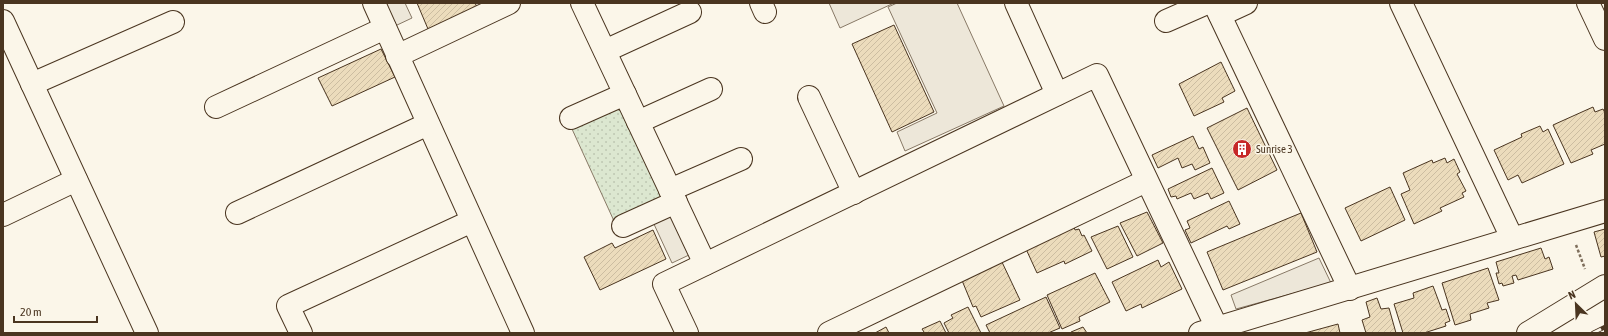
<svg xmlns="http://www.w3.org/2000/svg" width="1608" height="336" viewBox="0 0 1608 336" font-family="'Asap Condensed',sans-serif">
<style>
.grass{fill:url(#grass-dots);stroke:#887966}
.parking{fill:#ede7d9;stroke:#887966}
.building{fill:url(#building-hatch);stroke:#4a3520}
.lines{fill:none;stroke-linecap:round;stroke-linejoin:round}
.minor-casing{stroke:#4a3520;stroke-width:24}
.path{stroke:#7f6f5c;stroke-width:2.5;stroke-dasharray:3 2;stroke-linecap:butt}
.minor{stroke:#fbf6e9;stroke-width:22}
.rail-casing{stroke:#4a3520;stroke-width:4.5}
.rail{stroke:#fbf6e9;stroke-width:3;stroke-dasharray:9;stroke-linecap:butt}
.labels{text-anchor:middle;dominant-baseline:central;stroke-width:3;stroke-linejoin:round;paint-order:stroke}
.poi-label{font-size:11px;fill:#4a3520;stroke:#fbf6e9;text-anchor:start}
</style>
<defs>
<pattern id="grass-dots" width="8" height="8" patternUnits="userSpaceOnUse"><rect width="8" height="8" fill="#dce7d0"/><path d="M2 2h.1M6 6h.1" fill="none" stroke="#bec7b2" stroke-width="1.8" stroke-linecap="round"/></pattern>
<pattern id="building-hatch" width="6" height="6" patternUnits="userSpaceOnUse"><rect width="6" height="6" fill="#ecdcbc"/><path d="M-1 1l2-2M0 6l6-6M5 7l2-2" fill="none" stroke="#ccbda1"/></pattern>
</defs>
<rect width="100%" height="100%" fill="#fbf6e9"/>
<path class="grass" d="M 617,109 L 624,113 L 662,193 L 659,200 L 614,221 L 572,129 Z"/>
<g class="parking">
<path d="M 384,3 L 405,3 L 412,18 L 395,26 Z"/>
<path d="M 829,3 L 894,3 L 840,28 Z"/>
<path d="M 897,3 L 957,3 L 1004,106 L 905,151 L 897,132 L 937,113 L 888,7 Z"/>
<path d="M 671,214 L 689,255 L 672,263 L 653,222 Z"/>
<path d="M 1319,258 L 1331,283 L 1236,309 L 1231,295 Z"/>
</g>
<g class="building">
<path d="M 417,3 L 475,3 L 477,7 L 428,29 Z"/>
<path d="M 894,25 L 934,112 L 892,132 L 852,44 Z"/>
<path d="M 381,49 L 395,77 L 332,106 L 318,78 Z"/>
<path d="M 1221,62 L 1235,91 L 1222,98 L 1224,102 L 1194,116 L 1179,84 Z"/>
<path d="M 1593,107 L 1595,112 L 1603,109 L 1605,113 L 1605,144 L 1591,150 L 1593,154 L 1571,163 L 1553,125 Z"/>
<path d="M 1247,108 L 1277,170 L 1238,190 L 1207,128 Z"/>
<path d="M 1540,126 L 1543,132 L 1548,129 L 1564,164 L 1522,183 L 1518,175 L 1508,180 L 1494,150 L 1522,137 L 1521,134 Z"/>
<path d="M 1193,136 L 1199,149 L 1203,147 L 1210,163 L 1195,170 L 1192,164 L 1182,168 L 1178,158 L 1158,168 L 1152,155 Z"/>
<path d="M 1445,158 L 1447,163 L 1454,159 L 1460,172 L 1457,174 L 1466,191 L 1462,193 L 1464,197 L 1440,208 L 1442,211 L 1414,224 L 1401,194 L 1410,190 L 1403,173 L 1432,160 L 1433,163 Z"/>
<path d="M 1212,168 L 1224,193 L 1211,199 L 1208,193 L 1194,199 L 1191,193 L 1177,199 L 1176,196 L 1171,197 L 1168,189 Z"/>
<path d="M 1390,187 L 1405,220 L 1361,241 L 1345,208 Z"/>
<path d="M 1229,201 L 1240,224 L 1229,229 L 1227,226 L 1191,243 L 1185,230 L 1190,228 L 1187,221 Z"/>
<path d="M 1147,212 L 1163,243 L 1137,256 L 1120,223 Z"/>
<path d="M 1301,213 L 1317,252 L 1223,290 L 1207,252 Z"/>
<path d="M 1118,226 L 1133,257 L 1107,269 L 1091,237 Z"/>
<path d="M 1074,227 L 1075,230 L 1079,229 L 1082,236 L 1084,235 L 1092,251 L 1065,264 L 1064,261 L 1037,273 L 1026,249 Z"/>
<path d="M 1605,229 L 1605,256 L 1601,257 L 1594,232 Z"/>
<path d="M 653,230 L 666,259 L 600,290 L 584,257 L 612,243 L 615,248 Z"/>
<path d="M 1541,248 L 1545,259 L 1549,257 L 1553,269 L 1518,280 L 1516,275 L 1512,276 L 1514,283 L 1503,286 L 1502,283 L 1499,284 L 1496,273 L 1499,273 L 1496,262 Z"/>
<path d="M 1001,260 L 1020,300 L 981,317 L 976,306 L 973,307 L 961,278 Z"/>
<path d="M 1158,260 L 1161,267 L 1169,262 L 1182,289 L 1142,308 L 1141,304 L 1126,311 L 1112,282 Z"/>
<path d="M 1488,268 L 1499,300 L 1487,303 L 1489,308 L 1470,314 L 1471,320 L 1455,325 L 1442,283 Z"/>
<path d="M 1095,273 L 1110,302 L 1079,317 L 1080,321 L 1062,329 L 1047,295 Z"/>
<path d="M 1433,286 L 1442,310 L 1446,309 L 1450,321 L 1445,323 L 1446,326 L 1424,333 L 1403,333 L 1394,304 L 1414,298 L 1413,293 Z"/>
<path d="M 1046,297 L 1060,328 L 1048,333 L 990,333 L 986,325 Z"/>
<path d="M 1377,298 L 1381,309 L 1389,308 L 1396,333 L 1366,333 L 1362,320 L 1370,317 L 1366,302 Z"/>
<path d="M 968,307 L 981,333 L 949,333 L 944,323 L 953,318 L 951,315 Z"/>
<path d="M 940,321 L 946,333 L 923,333 L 924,332 L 922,329 Z"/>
<path d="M 1338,324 L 1340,333 L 1305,333 Z"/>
<path d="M 886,327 L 889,333 L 875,333 Z"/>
<path d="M 1083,327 L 1087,333 L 1071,333 L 1071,332 Z"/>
</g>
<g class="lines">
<g class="minor-casing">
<g id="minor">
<path d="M 374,3 L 523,333"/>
<path d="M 582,3 L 705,264"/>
<path d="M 761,3 L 765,12"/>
<path d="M 1016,3 L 1057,94"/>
<path d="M 1214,3 L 1350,289"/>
<path d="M 1401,3 L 1512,238"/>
<path d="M 1588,3 L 1605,39"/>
<path d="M 1220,15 L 1246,3"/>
<path d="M 3,21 L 147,333"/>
<path d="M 1166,21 L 1207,3"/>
<path d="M 605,51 L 690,12"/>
<path d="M 397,56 L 509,3"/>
<path d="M 32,84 L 173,22"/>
<path d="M 809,97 L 854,193"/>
<path d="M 216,107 L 385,28"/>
<path d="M 571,118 L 625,94"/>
<path d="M 638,122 L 711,89"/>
<path d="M 670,190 L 741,159"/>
<path d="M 237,213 L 428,124"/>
<path d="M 3,215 L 76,180"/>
<path d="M 623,226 L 676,202"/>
<path d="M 301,333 L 288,306 L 472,221"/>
<path d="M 687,333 L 664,284 L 1097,75 L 1217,328"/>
<path d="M 829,333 L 1146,181"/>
<path d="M 1200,333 L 1605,211"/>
<path d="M 1528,333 L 1605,286"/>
</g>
</g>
<path class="path" d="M 1576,245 L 1585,269"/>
<use href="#minor" class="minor"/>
<g class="rail-casing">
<path id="rail" d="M 1593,333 L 1605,327"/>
</g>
<use href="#rail" class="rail"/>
</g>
<defs>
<g id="building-disc" transform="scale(1)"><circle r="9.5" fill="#c62828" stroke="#fbf6e9"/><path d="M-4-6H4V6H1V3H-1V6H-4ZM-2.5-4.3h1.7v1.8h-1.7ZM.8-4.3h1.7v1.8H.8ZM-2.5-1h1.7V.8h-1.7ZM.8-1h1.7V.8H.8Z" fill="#fff"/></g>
</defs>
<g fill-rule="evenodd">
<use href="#building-disc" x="1242" y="149"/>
</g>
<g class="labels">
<g class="poi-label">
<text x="1256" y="149">Sunrise 3</text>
</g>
</g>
<rect width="1608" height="336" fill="none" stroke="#4a3520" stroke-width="8"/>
<g transform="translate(1576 304) rotate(336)" stroke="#fbf6e9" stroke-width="3" paint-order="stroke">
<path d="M0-3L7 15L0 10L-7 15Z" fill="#4a3520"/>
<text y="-6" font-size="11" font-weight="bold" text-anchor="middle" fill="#4a3520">N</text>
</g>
<path d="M14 316v6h83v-6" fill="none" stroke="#4a3520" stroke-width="2"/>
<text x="20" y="316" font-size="12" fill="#4a3520" stroke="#fbf6e9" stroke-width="3" paint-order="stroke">20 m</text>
</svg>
